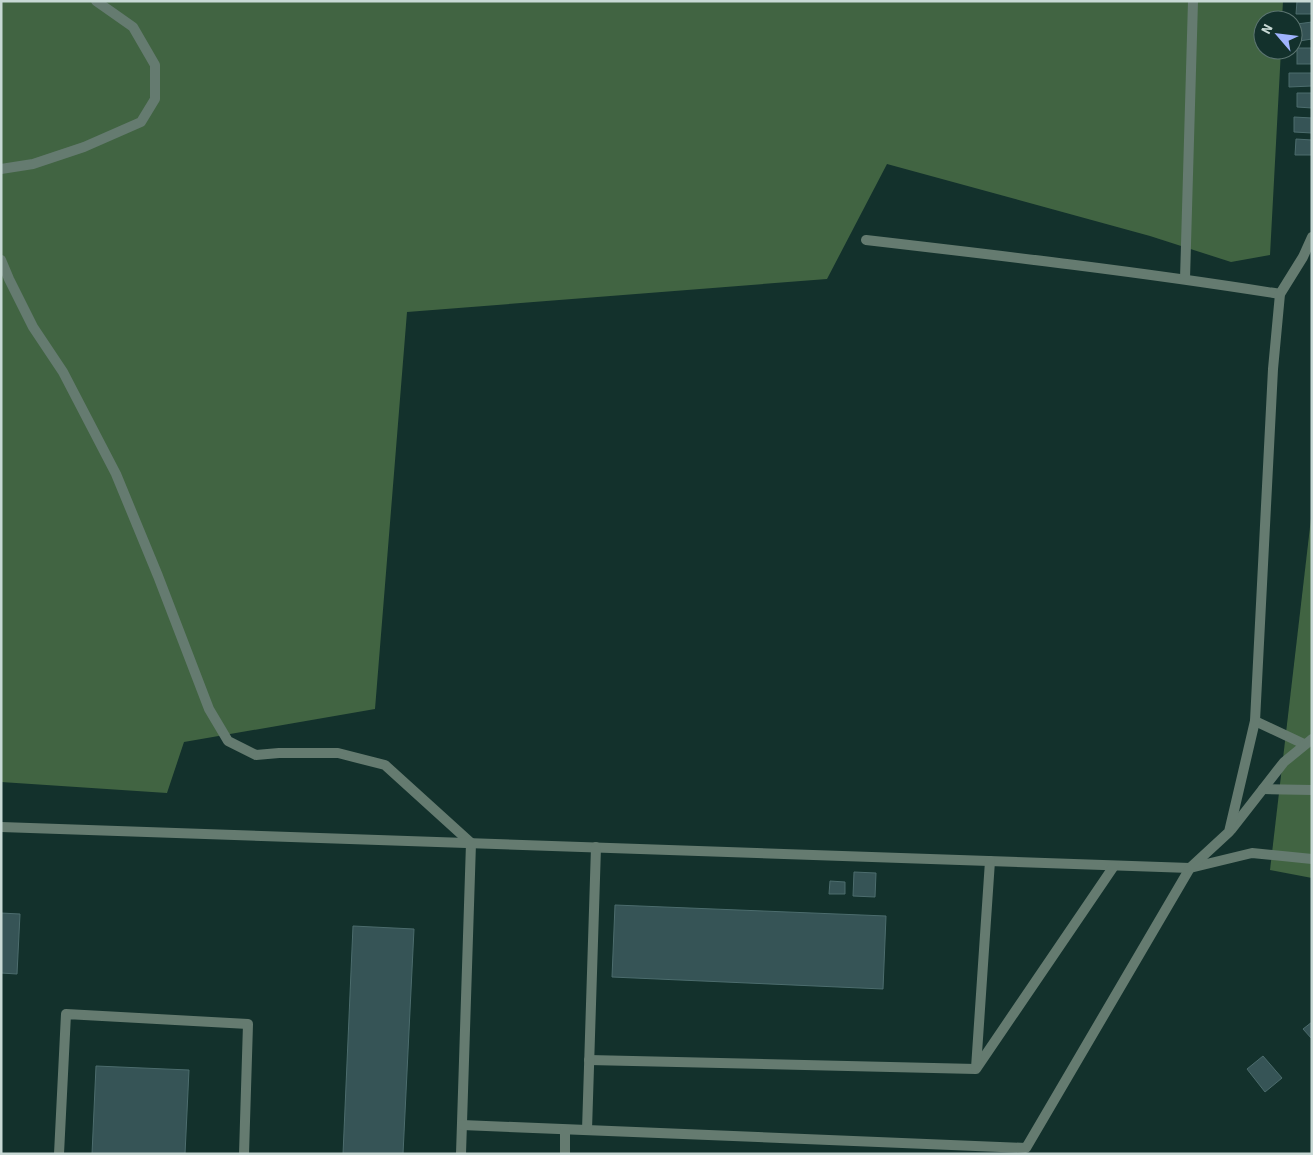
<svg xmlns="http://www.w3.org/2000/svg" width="1313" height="1155" viewBox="0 0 1313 1155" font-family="'Source Sans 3',sans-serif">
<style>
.forest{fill:#416442}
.building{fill:#365456;stroke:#4c6c6d}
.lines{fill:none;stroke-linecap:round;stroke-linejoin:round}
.lane{stroke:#657b70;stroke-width:10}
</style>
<rect width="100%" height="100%" fill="#13312c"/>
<g class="forest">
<path d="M 1,1 L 1283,1 L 1282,20 L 1263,20 L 1263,50 L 1281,50 L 1270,255 L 1231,262 L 1150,236 L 887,164 L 827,279 L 407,312 L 375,709 L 184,742 L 167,793 L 1,782 Z"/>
<path d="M 1312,510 L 1312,878 L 1270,870 Z"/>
</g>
<g class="building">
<path d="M 1297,1 L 1312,1 L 1312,14 L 1296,14 Z"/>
<path d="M 1312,22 L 1312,39 L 1299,41 L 1297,24 Z"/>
<rect x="1297" y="48" width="15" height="16"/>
<path d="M 1289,73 L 1312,73 L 1312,86 L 1289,87 Z"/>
<path d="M 1297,93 L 1312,93 L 1312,108 L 1297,107 Z"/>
<path d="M 1294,117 L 1312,118 L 1312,133 L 1294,132 Z"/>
<path d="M 1296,139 L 1312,140 L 1312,155 L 1295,155 Z"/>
<path d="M 854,872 L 876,873 L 875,897 L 853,896 Z"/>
<path d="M 830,881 L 845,882 L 845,894 L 829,894 Z"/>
<path d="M 615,905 L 886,916 L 883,989 L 612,977 Z"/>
<path d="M 1,913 L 20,914 L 17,974 L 1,973 Z"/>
<path d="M 353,926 L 414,929 L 403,1154 L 343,1154 Z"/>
<path d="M 1312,1022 L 1312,1039 L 1303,1029 Z"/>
<path d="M 1263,1056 L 1282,1078 L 1265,1092 L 1247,1069 Z"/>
<path d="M 96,1066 L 189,1070 L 185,1154 L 92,1154 Z"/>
</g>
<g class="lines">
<g class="lane">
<path d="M 1,169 L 33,164 L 84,147 L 141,122 L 155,99 L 155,65 L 133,27 L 96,1"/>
<path d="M 866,240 C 1004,256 1142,272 1280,294"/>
<path d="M 1,260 L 9,279 L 33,327 L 63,372 L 116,474 L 158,576 L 209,709 L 228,741 L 256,755 L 279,753 L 338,753 L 385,765 L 471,843 L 461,1154"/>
<path d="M 1185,279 L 1193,1"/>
<path d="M 1255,721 L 1304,744"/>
<path d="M 1263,789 L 1312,790"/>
<path d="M 1,827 L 1190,868 L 1252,853 L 1312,859"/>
<path d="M 1231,830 L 1284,762 L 1312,739"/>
<path d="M 589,1060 L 976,1069 L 1114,866"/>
<path d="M 976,1068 L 990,861"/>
<path d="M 462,1125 L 1026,1148 L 1190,868 L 1229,832 L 1255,721 L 1273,369 L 1280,294 L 1303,257 L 1312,237"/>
<path d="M 587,1130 L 596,847"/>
<path d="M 59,1154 L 66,1014 L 248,1024 L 244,1154"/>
<path d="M 565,1154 L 565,1130"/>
</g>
</g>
<rect width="1313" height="1155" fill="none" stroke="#c8d9d5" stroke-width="5"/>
<g transform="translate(1278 35) rotate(298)"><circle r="24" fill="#13312c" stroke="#5b7470"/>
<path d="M0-4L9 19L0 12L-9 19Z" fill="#9fb3fd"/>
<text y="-8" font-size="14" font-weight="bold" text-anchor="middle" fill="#c8d9d5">N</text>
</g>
</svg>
